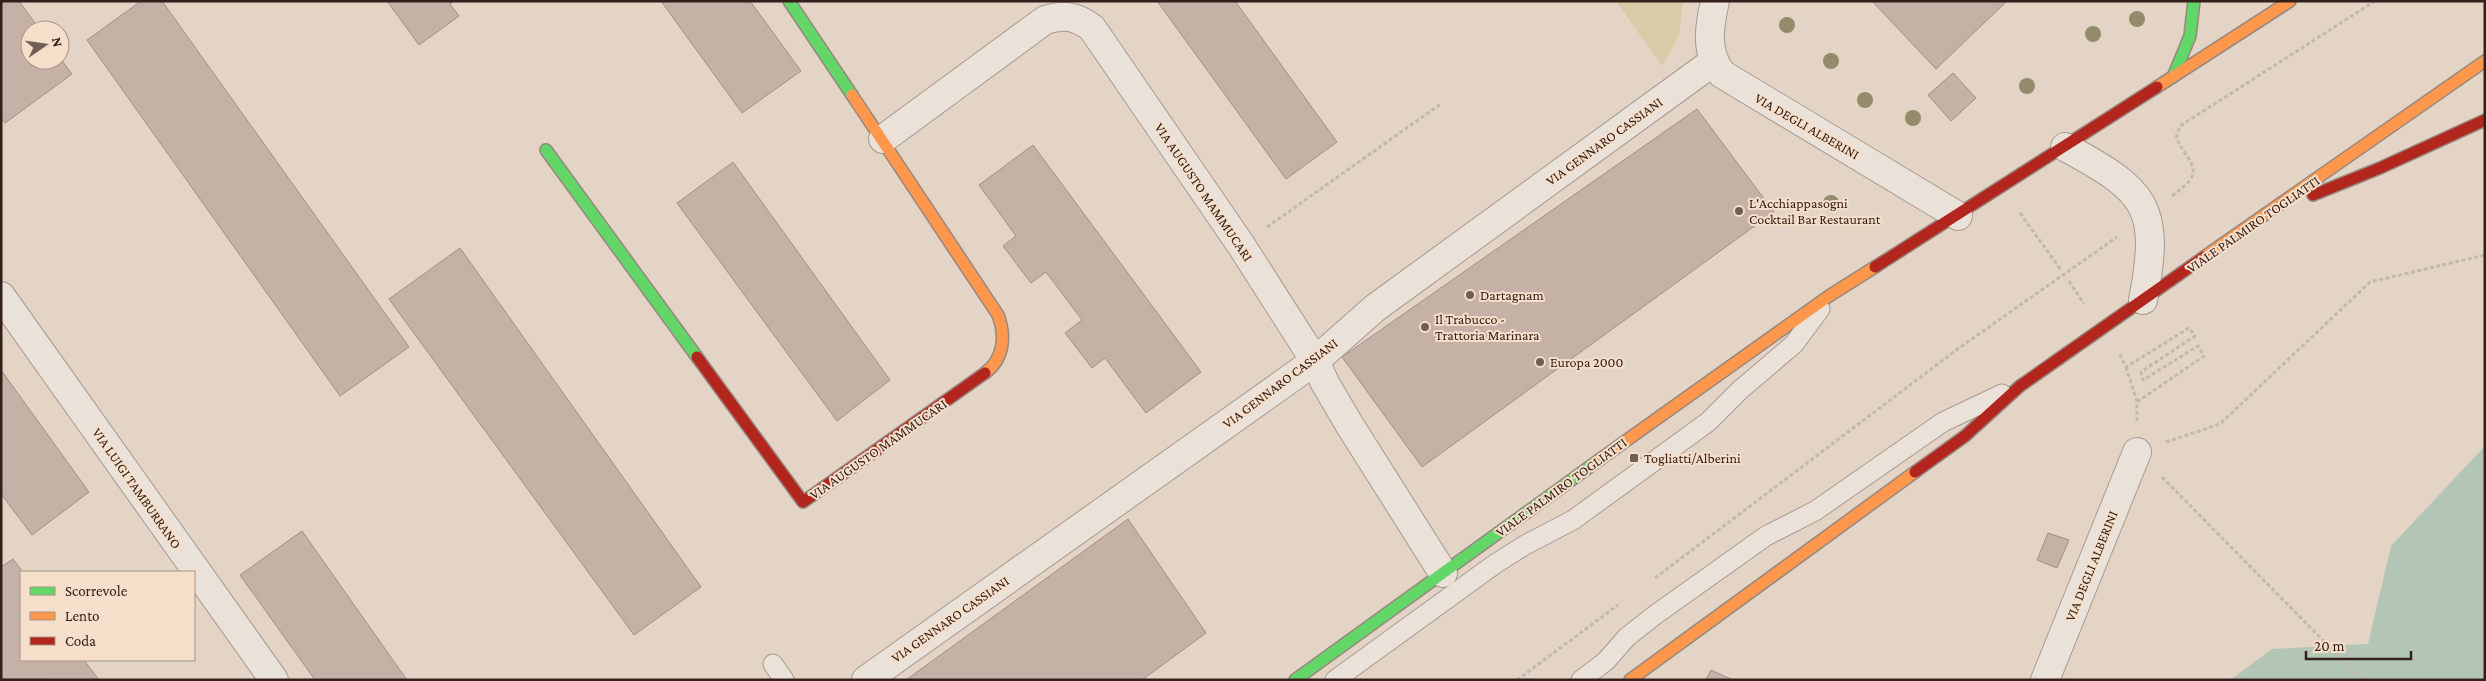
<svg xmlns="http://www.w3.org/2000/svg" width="2486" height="681" viewBox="0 0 2486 681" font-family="'Crimson Pro',serif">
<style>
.green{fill:#d7cca7}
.water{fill:#b3c5b5}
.building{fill:#c6b1a7;stroke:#a28f86}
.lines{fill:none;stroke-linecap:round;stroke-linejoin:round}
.lane-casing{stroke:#a79a90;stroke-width:21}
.street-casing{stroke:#a79a90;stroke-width:30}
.fast-casing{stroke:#978980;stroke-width:14}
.slow-casing{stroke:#978980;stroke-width:14}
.jam-casing{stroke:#978980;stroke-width:14}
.path{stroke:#c3b8b0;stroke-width:3;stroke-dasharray:4 2.5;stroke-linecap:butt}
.lane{stroke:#eae1d9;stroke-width:19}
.street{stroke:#eae1d9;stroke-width:28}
.fast{stroke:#63d668;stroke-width:11}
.slow{stroke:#ff974d;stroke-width:11}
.jam{stroke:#b3261e;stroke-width:11}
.tree{fill:#928c6a}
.poi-dot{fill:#715f56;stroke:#f6dfca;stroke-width:2}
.labels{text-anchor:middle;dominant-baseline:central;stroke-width:4;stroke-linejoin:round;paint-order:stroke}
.street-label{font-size:14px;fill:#34201a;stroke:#f6dfca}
.poi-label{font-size:14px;fill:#34201a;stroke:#f6dfca;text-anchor:start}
</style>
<rect width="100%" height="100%" fill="#e3d4c6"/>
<path class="green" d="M 1616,1 L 1683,1 L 1679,36 L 1662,66 Z"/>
<path class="water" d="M 2485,446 L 2485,680 L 2230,680 L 2272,649 L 2368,644 L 2391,546 Z"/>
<g class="building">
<path d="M 1,1 L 19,1 L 40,30 L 30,30 L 30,60 L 60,60 L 60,58 L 72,74 L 5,123 L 1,118 Z"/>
<path d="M 141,1 L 162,1 L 409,347 L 340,396 L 87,40 Z"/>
<path d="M 387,1 L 454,1 L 450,4 L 459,16 L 419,45 Z"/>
<path d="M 661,1 L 750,1 L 801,71 L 742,113 Z"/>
<path d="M 1157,1 L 1235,1 L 1337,142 L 1286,179 Z"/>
<path d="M 1872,1 L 2007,1 L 1936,69 Z"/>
<path d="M 1953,73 L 1976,98 L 1951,121 L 1928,95 Z"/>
<path d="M 1697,109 L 1774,212 L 1422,467 L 1342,357 Z"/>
<path d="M 1033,145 L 1201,372 L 1146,413 L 1105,358 L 1092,368 L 1065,333 L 1082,320 L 1046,272 L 1031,283 L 1003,246 L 1016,236 L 979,185 Z"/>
<path d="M 733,162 L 890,380 L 837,421 L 677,203 Z"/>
<path d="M 460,248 L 701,587 L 634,635 L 389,299 Z"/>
<path d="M 1,370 L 89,492 L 32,535 L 1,494 Z"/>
<path d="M 1128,519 L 1206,633 L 1142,680 L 906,680 Z"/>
<path d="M 302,531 L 407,680 L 315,680 L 240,575 Z"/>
<path d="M 2048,533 L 2069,540 L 2057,568 L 2037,560 Z"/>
<path d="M 13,559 L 23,572 L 21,660 L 84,660 L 99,680 L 1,679 L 1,567 Z"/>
<path d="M 1711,670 L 1733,680 L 1706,680 Z"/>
</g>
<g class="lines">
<g class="lane-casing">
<g id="lane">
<path d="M 773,664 L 784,680"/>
<path d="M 1335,680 L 1495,564 L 1525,545 L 1573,520 L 1708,422 L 1740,390 L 1794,344 L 1820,309"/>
<path d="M 1581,680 L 1606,661 L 1627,637 L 1655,615 L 1766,536 L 1815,511 L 1943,422 L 2002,394"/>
</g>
</g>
<g class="street-casing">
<g id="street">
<path d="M 1715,1 C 1709,27 1705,52 1722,74 L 1958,216"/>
<path d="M 883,139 L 1045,20 C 1064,14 1076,16 1092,28 L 1241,245 L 1315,361 L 1325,383 L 1349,424 L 1443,573"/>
<path d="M 2065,147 C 2147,191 2161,207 2143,300"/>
<path d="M 1,296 L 274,680"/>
<path d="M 866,680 L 1315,361 L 1375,308 L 1713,62"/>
<path d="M 2045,680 L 2137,452"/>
</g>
</g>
<g class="fast-casing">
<g id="fast">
<path d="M 789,1 L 852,95"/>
<path d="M 2173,77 L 2190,36 L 2194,1"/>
<path d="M 546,150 L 697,357"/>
<path d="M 1295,680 L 1599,460"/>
</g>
</g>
<g class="slow-casing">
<g id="slow">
<path d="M 2157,87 L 2290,1"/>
<path d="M 852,95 L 998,315 C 1006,336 1004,359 985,373"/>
<path d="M 2204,257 L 2485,61"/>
<path d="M 1599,460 L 1829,296 L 1875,267"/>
<path d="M 1630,680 L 1915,472"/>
</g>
</g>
<g class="jam-casing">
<g id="jam">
<path d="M 2313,195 L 2380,168 L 2485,120"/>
<path d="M 1875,267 L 2157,87"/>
<path d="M 697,357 L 803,502 L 985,373"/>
<path d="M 1915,472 L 1965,436 L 2020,386 L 2204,257"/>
</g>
</g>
<g class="path">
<path d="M 2172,196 C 2206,171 2193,169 2176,138 L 2180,126 L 2375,1"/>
<path d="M 2020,213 L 2061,270"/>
<path d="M 1267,227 L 1442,103"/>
<path d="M 2069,281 L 2084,304"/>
<path d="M 2120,354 L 2126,367 L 2189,328 L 2195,336 L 2141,372 L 2143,380 L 2198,346 L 2204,356 L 2137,402 L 2137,421"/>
<path d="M 2126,367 L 2137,402"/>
<path d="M 2166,442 L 2220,424 L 2370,282 L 2485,255"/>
<path d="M 2162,477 L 2362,680"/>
<path d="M 1655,578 L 1959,348 L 2117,237"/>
<path d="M 1517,680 L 1618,605"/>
</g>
<use href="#lane" class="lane"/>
<use href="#street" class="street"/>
<use href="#fast" class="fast"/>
<use href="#slow" class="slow"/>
<use href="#jam" class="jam"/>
</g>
<g class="tree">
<circle cx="2137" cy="19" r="8"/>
<circle cx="1787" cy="25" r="8"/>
<circle cx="2093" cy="34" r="8"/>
<circle cx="1831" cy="61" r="8"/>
<circle cx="2027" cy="86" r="8"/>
<circle cx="1865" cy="100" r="8"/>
<circle cx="1913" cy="118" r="8"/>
<circle cx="1831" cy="203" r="8"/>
</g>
<g class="poi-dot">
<circle cx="1739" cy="211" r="5"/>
<circle cx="1470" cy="295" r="5"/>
<circle cx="1425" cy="327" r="5"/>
<circle cx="1540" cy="362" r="5"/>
<rect x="1629" y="453" width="10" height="10" rx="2.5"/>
</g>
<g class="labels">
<g class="street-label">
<text transform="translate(1807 126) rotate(30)">VIA DEGLI ALBERINI</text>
<text transform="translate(1604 141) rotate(-36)">VIA GENNARO CASSIANI</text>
<text transform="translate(1204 192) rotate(56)">VIA AUGUSTO MAMMUCARI</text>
<text transform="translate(2253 224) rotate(-35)">VIALE PALMIRO TOGLIATTI</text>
<text transform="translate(1280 383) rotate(-37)">VIA GENNARO CASSIANI</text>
<text transform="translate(878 449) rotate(-35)">VIA AUGUSTO MAMMUCARI</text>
<text transform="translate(1561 487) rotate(-36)">VIALE PALMIRO TOGLIATTI</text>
<text transform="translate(137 488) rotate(55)">VIA LUIGI TAMBURRANO</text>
<text transform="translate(2091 566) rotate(-68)">VIA DEGLI ALBERINI</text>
<text transform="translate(950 619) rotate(-35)">VIA GENNARO CASSIANI</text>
</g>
<g class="poi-label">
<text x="1749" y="203">L'Acchiappasogni<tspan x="1749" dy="16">Cocktail Bar Restaurant</tspan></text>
<text x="1480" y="295">Dartagnam</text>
<text x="1435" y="319">Il Trabucco -<tspan x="1435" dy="16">Trattoria Marinara</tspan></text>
<text x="1550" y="362">Europa 2000</text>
<text x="1644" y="458">Togliatti/Alberini</text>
</g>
</g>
<rect width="2486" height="681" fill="none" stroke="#34201a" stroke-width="5"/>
<rect x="20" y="571" width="175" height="90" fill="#f6dfca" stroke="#a89384"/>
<rect x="30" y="587" width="25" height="8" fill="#63d668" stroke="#a89384"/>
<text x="65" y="596" font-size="15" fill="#34201a">Scorrevole</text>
<rect x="30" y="612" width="25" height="8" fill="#ff974d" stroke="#a89384"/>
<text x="65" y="621" font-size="15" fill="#34201a">Lento</text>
<rect x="30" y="637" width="25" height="8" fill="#b3261e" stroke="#a89384"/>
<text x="65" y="646" font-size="15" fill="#34201a">Coda</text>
<g transform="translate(45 45) rotate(77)"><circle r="24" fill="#f6dfca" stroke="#a89384"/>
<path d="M0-4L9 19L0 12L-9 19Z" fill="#715f56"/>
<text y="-8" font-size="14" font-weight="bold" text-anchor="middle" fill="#34201a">N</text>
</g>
<path d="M2306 651v8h105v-8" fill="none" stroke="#34201a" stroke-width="2.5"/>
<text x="2314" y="651" font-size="15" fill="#34201a" stroke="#f6dfca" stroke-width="4" paint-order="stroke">20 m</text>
</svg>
